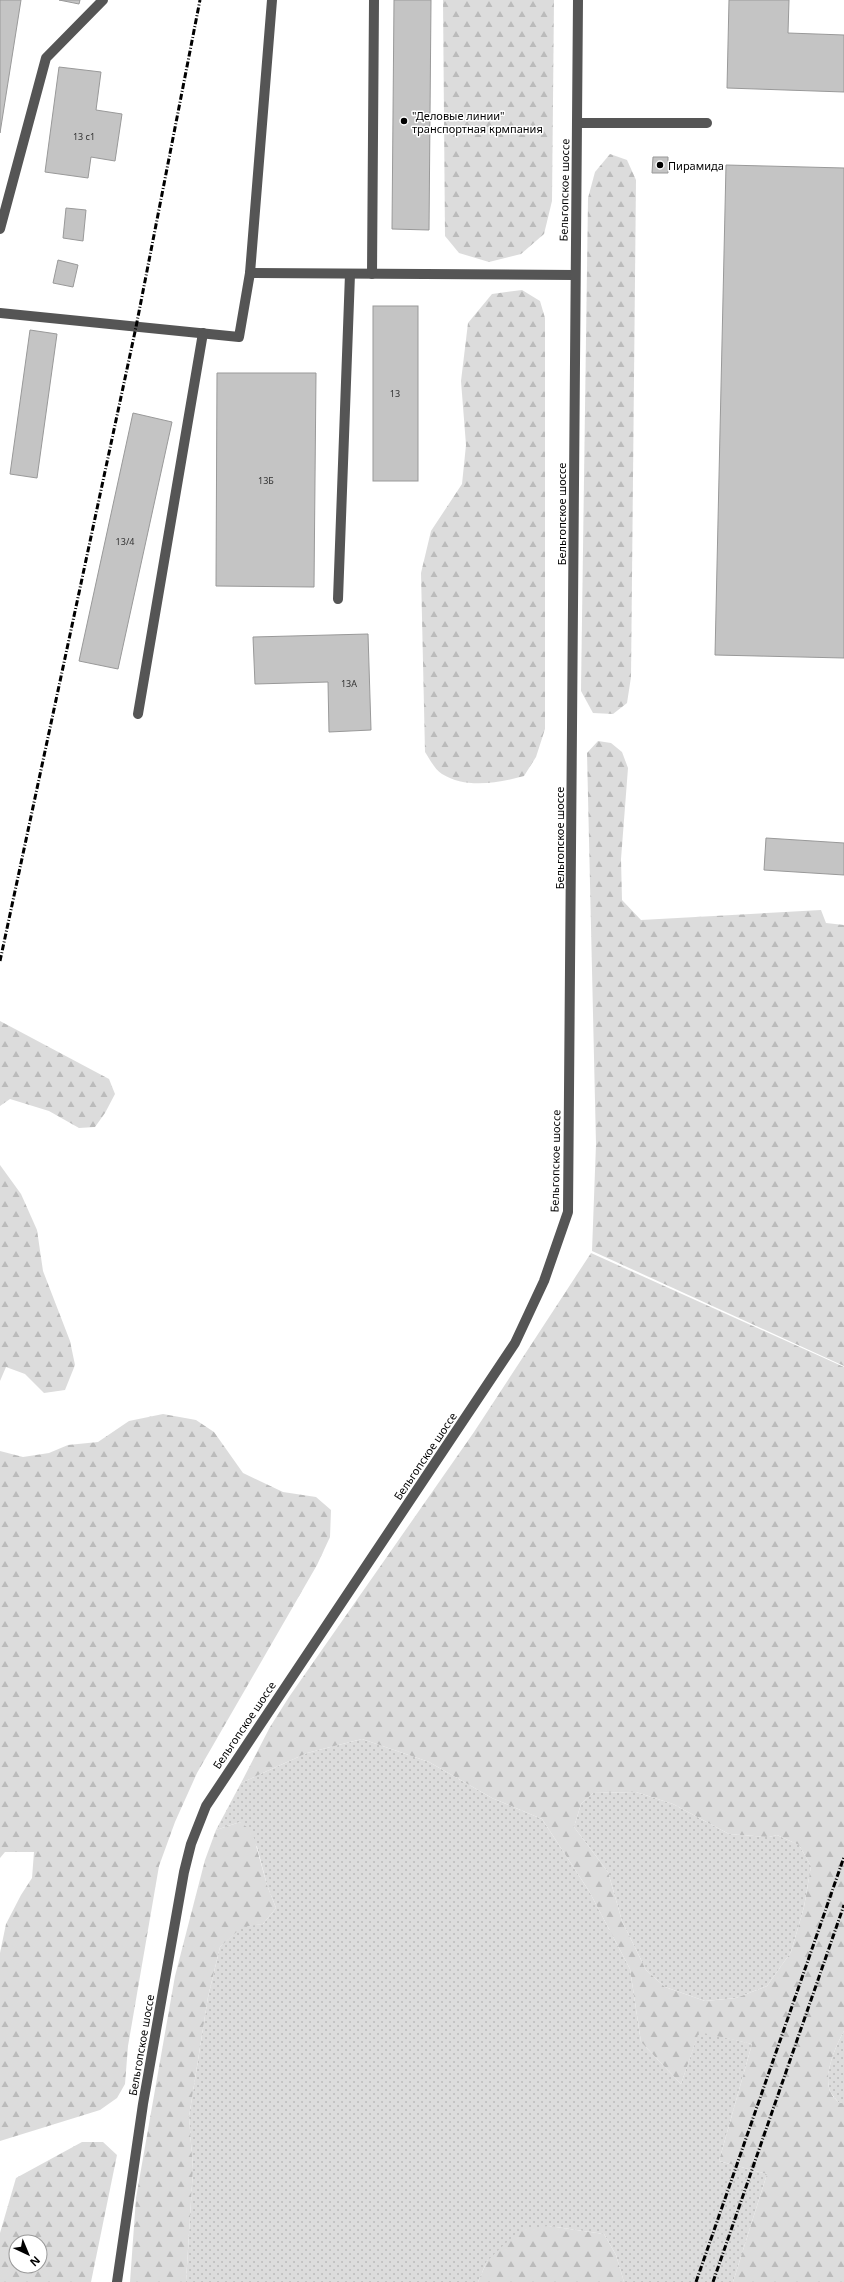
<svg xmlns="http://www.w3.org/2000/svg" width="844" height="2282" viewBox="0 0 844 2282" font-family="'Noto Sans',sans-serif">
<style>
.grass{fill:url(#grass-dots)}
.forest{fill:url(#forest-firs);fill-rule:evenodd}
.building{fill:#c4c4c4;stroke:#999}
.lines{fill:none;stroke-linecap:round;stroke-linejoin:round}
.minor{stroke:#555;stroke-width:10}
.rail{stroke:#000;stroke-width:3;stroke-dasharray:6 2 1 2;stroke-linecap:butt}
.poi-dot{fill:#000;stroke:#fff;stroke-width:1.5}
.labels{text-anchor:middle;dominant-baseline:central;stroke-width:3;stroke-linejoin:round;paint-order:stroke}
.number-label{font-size:9px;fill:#313131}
.poi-label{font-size:11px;fill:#000;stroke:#fff;text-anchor:start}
.street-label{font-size:11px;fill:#000;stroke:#fff}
</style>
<defs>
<pattern id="grass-dots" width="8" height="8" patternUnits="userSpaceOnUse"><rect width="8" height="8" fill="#dcdcdc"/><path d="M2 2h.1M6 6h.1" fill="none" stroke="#bbb" stroke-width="1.8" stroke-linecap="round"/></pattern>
<pattern id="forest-firs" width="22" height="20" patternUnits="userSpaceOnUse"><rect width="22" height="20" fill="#dcdcdc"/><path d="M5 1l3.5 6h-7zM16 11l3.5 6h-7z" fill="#bbb"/></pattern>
</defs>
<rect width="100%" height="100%" fill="#fff"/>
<g class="grass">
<path d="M 362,1739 L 429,1762 L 492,1798 L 542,1819 L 589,1891 L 630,1969 L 641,2042 L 681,2084 L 699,2031 L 752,2044 L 719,2161 L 767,2174 L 733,2282 L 624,2282 L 616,2255 L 604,2234 L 549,2226 L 487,2261 L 478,2282 L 186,2282 L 193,2169 L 189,2117 L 208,1997 L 220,1947 L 242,1926 L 263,1924 L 276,1908 L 267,1885 L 257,1847 L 240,1822 L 216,1830 L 241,1783 L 307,1753 Z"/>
<path d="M 636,1792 L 673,1804 L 729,1834 L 769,1837 L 777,1835 L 799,1845 L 811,1866 L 804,1907 L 791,1952 L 767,1986 L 736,1998 L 705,2001 L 665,1987 L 646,1970 L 622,1921 L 608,1872 L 574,1827 L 581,1804 L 593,1793 Z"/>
<path d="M 844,2031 L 844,2103 L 839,2103 C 836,2099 833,2096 831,2093 C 822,2077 836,2045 844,2031 Z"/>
</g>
<g class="forest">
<path d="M 443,0 L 554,0 L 552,201 L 544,234 L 521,254 L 489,262 L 459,253 L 445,236 Z"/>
<path d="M 610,154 L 627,160 L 636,180 L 631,677 L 627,703 L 613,714 L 593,713 L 581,691 L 588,198 L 595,172 Z"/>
<path d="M 522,290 L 540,301 L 545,318 L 545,729 L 536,757 L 524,776 C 498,783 466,789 442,774 C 435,770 429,758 425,752 L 421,573 L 431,531 L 462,484 L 466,445 L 461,381 L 468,323 L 492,294 Z"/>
<path d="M 598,741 L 611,743 L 622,752 L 628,768 L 621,859 L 622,900 L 641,920 L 821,910 L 826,923 L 844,925 L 844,1366 L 592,1251 L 596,1144 L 587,753 Z"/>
<path d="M 0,1021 L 109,1079 L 115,1094 L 105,1113 L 95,1127 L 79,1128 L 49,1111 L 10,1099 L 0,1106 Z"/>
<path d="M 0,1165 L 21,1194 L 37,1230 L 43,1271 L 70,1341 L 75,1365 L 65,1390 L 44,1393 L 25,1374 L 6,1367 L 0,1381 Z"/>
<path d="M 591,1253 L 844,1367 L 844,2031 C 836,2045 822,2077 831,2093 C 832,2096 836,2099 839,2103 L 844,2103 L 844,2282 L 733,2282 L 767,2174 L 719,2161 L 752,2044 L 699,2032 L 681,2084 L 641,2042 L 630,1969 L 589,1891 L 542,1819 L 492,1798 L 429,1762 L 362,1739 L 307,1753 L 241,1783 L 270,1727 L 289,1697 L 474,1432 ZM 636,1792 L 673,1804 L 729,1834 L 769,1837 L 777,1835 L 799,1845 L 811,1866 L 804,1907 L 791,1952 L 767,1986 L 736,1998 L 705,2001 L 665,1987 L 646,1970 L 622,1921 L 608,1872 L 574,1827 L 581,1804 L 593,1793 Z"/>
<path d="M 163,1414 L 196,1420 L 214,1432 L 243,1473 L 283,1492 L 316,1497 L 331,1510 L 330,1537 L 317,1565 L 197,1773 L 175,1822 L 159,1866 L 128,2046 L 125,2084 L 117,2098 L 100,2110 L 0,2141 L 0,1953 L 6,1924 L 21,1895 L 32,1878 L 34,1852 L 5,1852 L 0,1858 L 0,1451 L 23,1457 L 49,1453 L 68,1445 L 98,1442 L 129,1421 Z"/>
<path d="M 240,1822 L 252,1831 L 267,1885 L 276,1908 L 263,1924 L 242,1927 L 220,1947 L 208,1997 L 189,2117 L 193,2169 L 186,2282 L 130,2282 L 136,2198 L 175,1976 L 205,1860 L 216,1830 Z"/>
<path d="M 82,2142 L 103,2142 L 117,2155 L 91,2282 L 0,2282 L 0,2233 L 16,2178 ZM 16,2242 L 40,2242 L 40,2266 L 16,2266 Z"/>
<path d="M 549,2226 L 604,2234 L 616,2255 L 624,2282 L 478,2282 L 487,2261 L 521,2229 Z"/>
</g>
<g class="building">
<path d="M 0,0 L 21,0 L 0,133 Z"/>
<path d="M 59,0 L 80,0 L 79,4 Z"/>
<path d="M 394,0 L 431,0 L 429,230 L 392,229 Z"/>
<path d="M 729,0 L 789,0 L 788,33 L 844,35 L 844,92 L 727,88 Z"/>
<path d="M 59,67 L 101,72 L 96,110 L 122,114 L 115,161 L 91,157 L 88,178 L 45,172 Z"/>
<path d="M 653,157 L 668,157 L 668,173 L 652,173 Z"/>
<path d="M 726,165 L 844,168 L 844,658 L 715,655 Z"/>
<path d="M 66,208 L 86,210 L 83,241 L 63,238 Z"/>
<path d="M 58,260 L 78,265 L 73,287 L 53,283 Z"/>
<rect x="373" y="306" width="45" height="175"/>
<path d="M 30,330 L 57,334 L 37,478 L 10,474 Z"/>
<path d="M 217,373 L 316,373 L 314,587 L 216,586 Z"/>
<path d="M 133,413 L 172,422 L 118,669 L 79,661 Z"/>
<path d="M 368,634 L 371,730 L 329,732 L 328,682 L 255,684 L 253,637 Z"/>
<path d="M 766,838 L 844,843 L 844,875 L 764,870 Z"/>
</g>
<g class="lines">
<g class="minor">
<path d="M 577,123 L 707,123"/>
<path d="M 0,229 L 46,58 L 103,0"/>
<path d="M 250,273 L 575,275"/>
<path d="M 372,274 L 374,0"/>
<path d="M 0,313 L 239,337 L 250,273 L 272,0"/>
<path d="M 338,599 L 350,274"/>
<path d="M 138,714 L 203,333"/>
<path d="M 117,2282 L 143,2104 L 184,1872 L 191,1844 L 206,1806 L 515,1343 L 544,1281 L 568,1212 L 578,0"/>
</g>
<g class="rail">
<path d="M 0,961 L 136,327 L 200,0"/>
<path d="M 696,2282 L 844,1857"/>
<path d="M 713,2282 L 844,1905"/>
</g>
</g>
<g class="poi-dot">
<circle cx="404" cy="121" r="4"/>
<circle cx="660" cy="165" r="4"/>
</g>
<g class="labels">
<g class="number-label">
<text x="84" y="136">13 с1</text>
<text x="395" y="393">13</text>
<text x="266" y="480">13Б</text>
<text x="125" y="541">13/4</text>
<text x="349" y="683">13А</text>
</g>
<g class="poi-label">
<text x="412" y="115">"Деловые линии"<tspan x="412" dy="13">транспортная крмпания</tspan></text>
<text x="668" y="165">Пирамида</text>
</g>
<g class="street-label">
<text transform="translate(564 190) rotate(-89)">Бельгопское шоссе</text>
<text transform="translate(561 514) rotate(-90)">Бельгопское шоссе</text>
<text transform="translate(559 838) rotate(-90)">Бельгопское шоссе</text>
<text transform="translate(555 1161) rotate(-89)">Бельгопское шоссе</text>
<text transform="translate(425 1456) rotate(-56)">Бельгопское шоссе</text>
<text transform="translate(244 1725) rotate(-56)">Бельгопское шоссе</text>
<text transform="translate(141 2045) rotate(-80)">Бельгопское шоссе</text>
</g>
</g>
<g transform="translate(28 2254) rotate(136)"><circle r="19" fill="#ffffff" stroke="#999999"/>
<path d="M0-3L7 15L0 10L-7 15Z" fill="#000000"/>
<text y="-6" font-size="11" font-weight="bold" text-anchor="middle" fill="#000000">N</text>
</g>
</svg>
